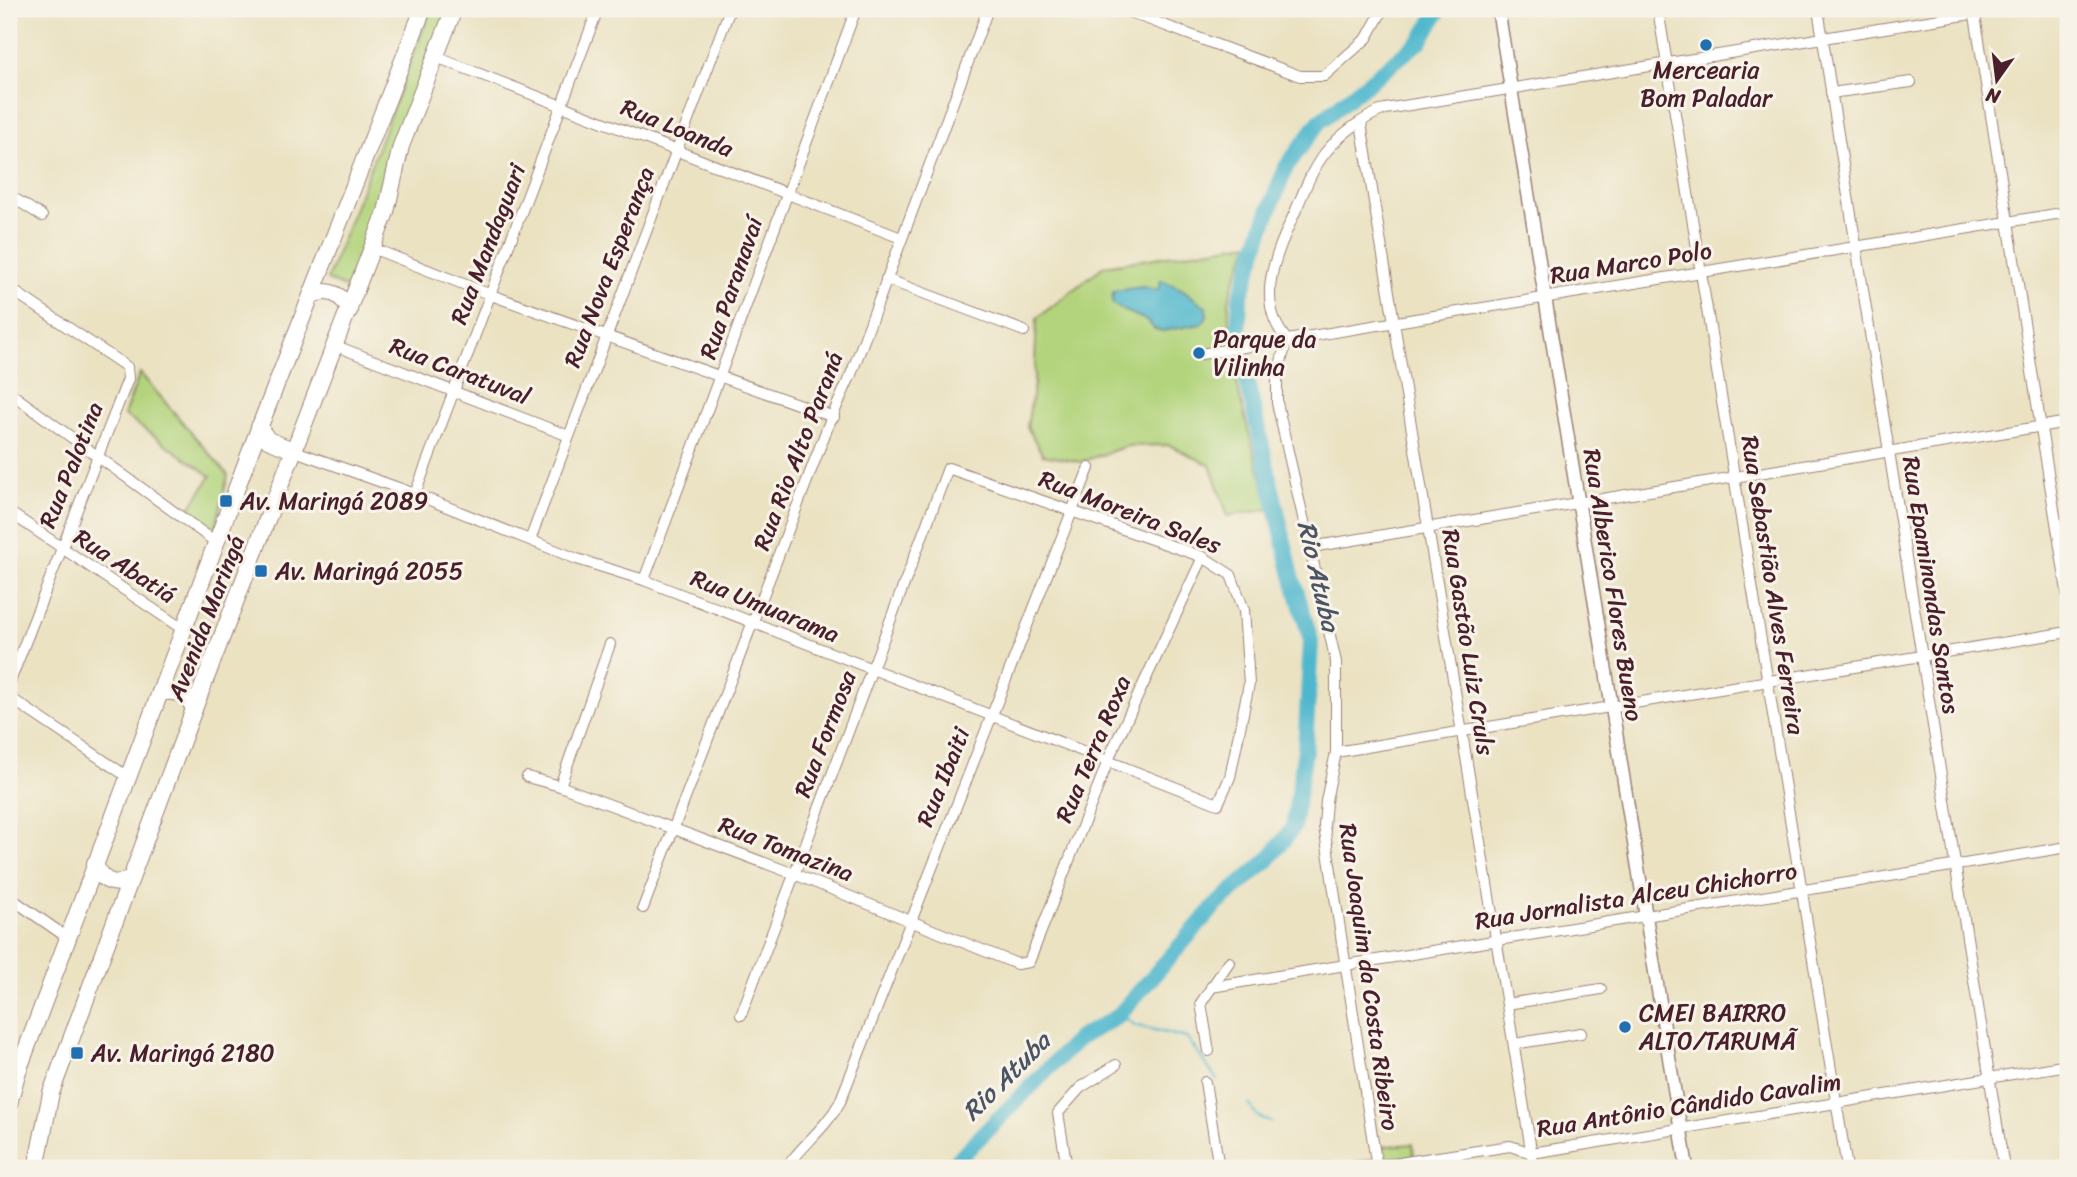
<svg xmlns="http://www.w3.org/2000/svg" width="2077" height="1177" viewBox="0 0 2077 1177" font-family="Sriracha,sans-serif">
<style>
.green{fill:#b3d47d;stroke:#7e7a54;stroke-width:2}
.water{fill:#4fb7cd;stroke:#4c6b7c;stroke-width:2}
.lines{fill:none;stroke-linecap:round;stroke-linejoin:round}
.stream{stroke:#4fb7cd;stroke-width:2.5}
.river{stroke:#4fb7cd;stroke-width:16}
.minor-casing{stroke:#9a8076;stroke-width:12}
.tertiary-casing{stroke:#9a8076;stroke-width:15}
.primary-casing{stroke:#9a8076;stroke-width:18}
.minor{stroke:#fff;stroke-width:10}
.tertiary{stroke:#fff;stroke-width:12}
.primary{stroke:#fff;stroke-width:16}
.poi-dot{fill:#1f6fb2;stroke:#f7f3e8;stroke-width:2.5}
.labels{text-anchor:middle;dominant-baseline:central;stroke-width:6;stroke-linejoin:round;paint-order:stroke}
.poi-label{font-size:24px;fill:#4a1f2b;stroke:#f7f3e8;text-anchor:start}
.street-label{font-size:24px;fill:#4a1f2b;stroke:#f7f3e8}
.water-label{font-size:26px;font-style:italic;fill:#4c5464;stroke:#f7f3e8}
</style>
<rect width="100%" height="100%" fill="#f7f3e8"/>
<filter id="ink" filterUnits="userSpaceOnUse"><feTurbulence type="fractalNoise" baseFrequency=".0143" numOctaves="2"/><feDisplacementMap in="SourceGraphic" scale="14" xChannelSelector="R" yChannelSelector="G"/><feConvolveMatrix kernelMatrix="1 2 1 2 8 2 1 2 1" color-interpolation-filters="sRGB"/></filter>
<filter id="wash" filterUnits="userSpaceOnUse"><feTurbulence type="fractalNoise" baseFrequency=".00686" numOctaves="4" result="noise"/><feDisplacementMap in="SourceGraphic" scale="28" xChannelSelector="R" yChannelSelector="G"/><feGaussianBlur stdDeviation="1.57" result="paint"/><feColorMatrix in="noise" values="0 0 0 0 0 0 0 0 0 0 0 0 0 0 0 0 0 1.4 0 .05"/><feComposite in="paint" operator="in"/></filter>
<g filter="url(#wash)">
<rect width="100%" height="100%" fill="#ebe2c2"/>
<g class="green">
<path d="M 431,9 L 448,9 L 351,290 L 327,280 Z"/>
<path d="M 1250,243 C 1243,261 1230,285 1229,304 C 1227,369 1253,446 1270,509 L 1228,516 L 1210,465 L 1169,445 L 1127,446 L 1081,462 L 1043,455 L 1027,427 L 1034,384 L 1037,318 L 1104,266 Z"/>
<path d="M 140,373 L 228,475 L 216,526 L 207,527 L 187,512 L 211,476 L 124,415 Z"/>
<path d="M 1413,1144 L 1414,1156 L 1387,1160 L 1378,1151 L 1386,1146 Z"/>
</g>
<path class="water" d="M 1161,280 L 1182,289 L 1206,307 L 1207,316 L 1201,324 L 1163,331 L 1154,329 C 1145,314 1125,315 1112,303 L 1113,291 L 1143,287 L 1158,290 Z"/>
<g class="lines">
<g class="stream">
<path d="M 1120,1013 L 1134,1025 L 1187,1038 L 1217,1080"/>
<path d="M 1249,1104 L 1257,1116 L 1271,1122"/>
</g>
<path class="river" d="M 949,1168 L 1079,1038 L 1117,1017 L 1215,906 L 1268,860 L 1293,828 L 1305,750 L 1311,641 L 1291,572 L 1238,342 L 1240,298 L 1264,224 L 1286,167 L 1319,122 L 1420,41 L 1440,9"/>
</g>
</g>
<g filter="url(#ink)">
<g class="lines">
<g class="minor-casing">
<g id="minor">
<path d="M 1121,9 L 1300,76 L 1324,76 L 1367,38 L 1383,9"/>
<path d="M 1658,9 L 1847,1168"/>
<path d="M 1818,9 L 2004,1168"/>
<path d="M 1974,9 L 2068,597"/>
<path d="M 436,57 L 901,238"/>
<path d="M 1831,93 L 1911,82"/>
<path d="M 1361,123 L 1534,1168"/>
<path d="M 9,195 L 42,216"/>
<path d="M 372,248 L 491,295 L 834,417"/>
<path d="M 886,279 L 1024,331"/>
<path d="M 9,288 L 127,367 L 128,379 L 9,684"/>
<path d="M 336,346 L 569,436"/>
<path d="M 1201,354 L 2068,212"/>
<path d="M 9,392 L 217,543"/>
<path d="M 295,451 L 415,494 L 577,559 L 644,580 L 1218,804 L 1230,777 L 1249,684 L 1244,610 L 1231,575 L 1203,557 L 948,468 C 879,651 809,833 741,1015"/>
<path d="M 415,494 L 598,9"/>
<path d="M 9,512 L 184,630"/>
<path d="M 530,540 L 730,9"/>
<path d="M 1311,547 L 2068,422"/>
<path d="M 644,580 L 856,9"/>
<path d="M 9,697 L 128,777"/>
<path d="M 1336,752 L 2068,632"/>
<path d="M 527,777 L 560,786 L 794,874 L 1017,964 L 1029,962 L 1112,751 L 1203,557"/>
<path d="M 560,786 L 610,644"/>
<path d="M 9,897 L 68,938"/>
<path d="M 643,908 L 828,426 L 852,372 L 988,9"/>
<path d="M 1211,987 L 2068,847"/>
<path d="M 1507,1004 L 1601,989"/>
<path d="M 1514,1044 L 1581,1033"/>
<path d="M 1209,1051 L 1201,1003 L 1229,962"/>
<path d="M 1205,1082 L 1219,1168"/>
<path d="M 786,1168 C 803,1144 826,1128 840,1102 L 1089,468"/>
<path d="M 1067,1168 L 1058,1113 L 1080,1088 L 1116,1065"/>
<path d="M 1316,1168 L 1393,1164 L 1510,1146 L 1532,1153 L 2068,1065"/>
<path d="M 1377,1168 L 1324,826 L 1326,801 L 1336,752 L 1336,662 L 1277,403 L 1277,376 L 1287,340 C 1253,300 1277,252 1296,210 C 1304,191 1312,169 1325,153 C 1339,135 1364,117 1385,109 L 2002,9"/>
</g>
</g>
<g class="tertiary-casing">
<path id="tertiary" d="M 1498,9 L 1687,1168"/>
</g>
<g class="primary-casing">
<g id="primary">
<path d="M 312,295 C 329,288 343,294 349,311"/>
<path d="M 259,427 L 268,440 L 295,451"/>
<path d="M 160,693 C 176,689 188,694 194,709"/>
<path d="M 95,863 C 100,881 115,888 131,878"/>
<path d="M 9,1104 L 17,1074 L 258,431 L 423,9"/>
<path d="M 36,1168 L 51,1093 L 194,709 L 386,212 L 401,146 L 454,9"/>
</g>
</g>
<use href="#minor" class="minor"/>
<use href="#tertiary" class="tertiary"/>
<use href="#primary" class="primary"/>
</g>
</g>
<g class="poi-dot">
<circle cx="1706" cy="45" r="7"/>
<circle cx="1199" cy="353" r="7"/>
<rect x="219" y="494" width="14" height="14" rx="3.5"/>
<rect x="254" y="564" width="14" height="14" rx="3.5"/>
<circle cx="1625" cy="1027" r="7"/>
<rect x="70" y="1046" width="14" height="14" rx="3.5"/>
</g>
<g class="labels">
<g class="poi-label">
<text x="1706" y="70" text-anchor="middle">Mercearia<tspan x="1706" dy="28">Bom Paladar</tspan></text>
<text x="1213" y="339">Parque da<tspan x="1213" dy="28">Vilinha</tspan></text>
<text x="240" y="501">Av. Maringá 2089</text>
<text x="275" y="571">Av. Maringá 2055</text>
<text x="1639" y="1013">CMEI BAIRRO<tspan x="1639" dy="28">ALTO/TARUMÃ</tspan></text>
<text x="91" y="1053">Av. Maringá 2180</text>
</g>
<g class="street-label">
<text transform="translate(677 128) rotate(22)">Rua Loanda</text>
<text transform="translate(488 244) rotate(-69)">Rua Mandaguari</text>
<text transform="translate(1631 263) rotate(-9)">Rua Marco Polo</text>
<text transform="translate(609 267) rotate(-69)">Rua Nova Esperança</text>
<text transform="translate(731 288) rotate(-71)">Rua Paranavaí</text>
<text transform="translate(460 371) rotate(21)">Rua Caratuval</text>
<text transform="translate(798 451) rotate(-69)">Rua Rio Alto Paraná</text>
<text transform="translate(71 465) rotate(-68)">Rua Palotina</text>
<text transform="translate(1130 512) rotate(21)">Rua Moreira Sales</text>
<text transform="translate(125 566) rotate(33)">Rua Abatiá</text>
<text transform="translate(1613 585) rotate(81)">Rua Alberico Flores Bueno</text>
<text transform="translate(1773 585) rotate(81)">Rua Sebastião Alves Ferreira</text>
<text transform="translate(1931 585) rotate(81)">Rua Epaminondas Santos</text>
<text transform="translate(765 606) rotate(22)">Rua Umuarama</text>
<text transform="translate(206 618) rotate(-69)">Avenida Maringá</text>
<text transform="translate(1468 642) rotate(81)">Rua Gastão Luiz Cruls</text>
<text transform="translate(825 734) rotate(-69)">Rua Formosa</text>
<text transform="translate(1093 749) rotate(-67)">Rua Terra Roxa</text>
<text transform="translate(943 777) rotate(-68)">Rua Ibaiti</text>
<text transform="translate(786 849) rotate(21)">Rua Tomazina</text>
<text transform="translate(1636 896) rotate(-9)">Rua Jornalista Alceu Chichorro</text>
<text transform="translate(1369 977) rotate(82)">Rua Joaquim da Costa Ribeiro</text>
<text transform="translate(1689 1105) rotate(-9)">Rua Antônio Cândido Cavalim</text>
</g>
<g class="water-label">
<text transform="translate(1319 576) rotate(77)">Rio Atuba</text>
<text transform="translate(1006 1076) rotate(-45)">Rio Atuba</text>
</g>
</g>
<rect width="2077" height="1177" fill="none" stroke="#f7f3e8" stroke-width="35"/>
<g transform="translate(1997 80) rotate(194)" stroke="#f7f3e8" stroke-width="5" paint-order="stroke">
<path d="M0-5L12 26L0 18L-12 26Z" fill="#4a1f2b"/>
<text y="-10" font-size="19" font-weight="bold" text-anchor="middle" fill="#4a1f2b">N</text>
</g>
</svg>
